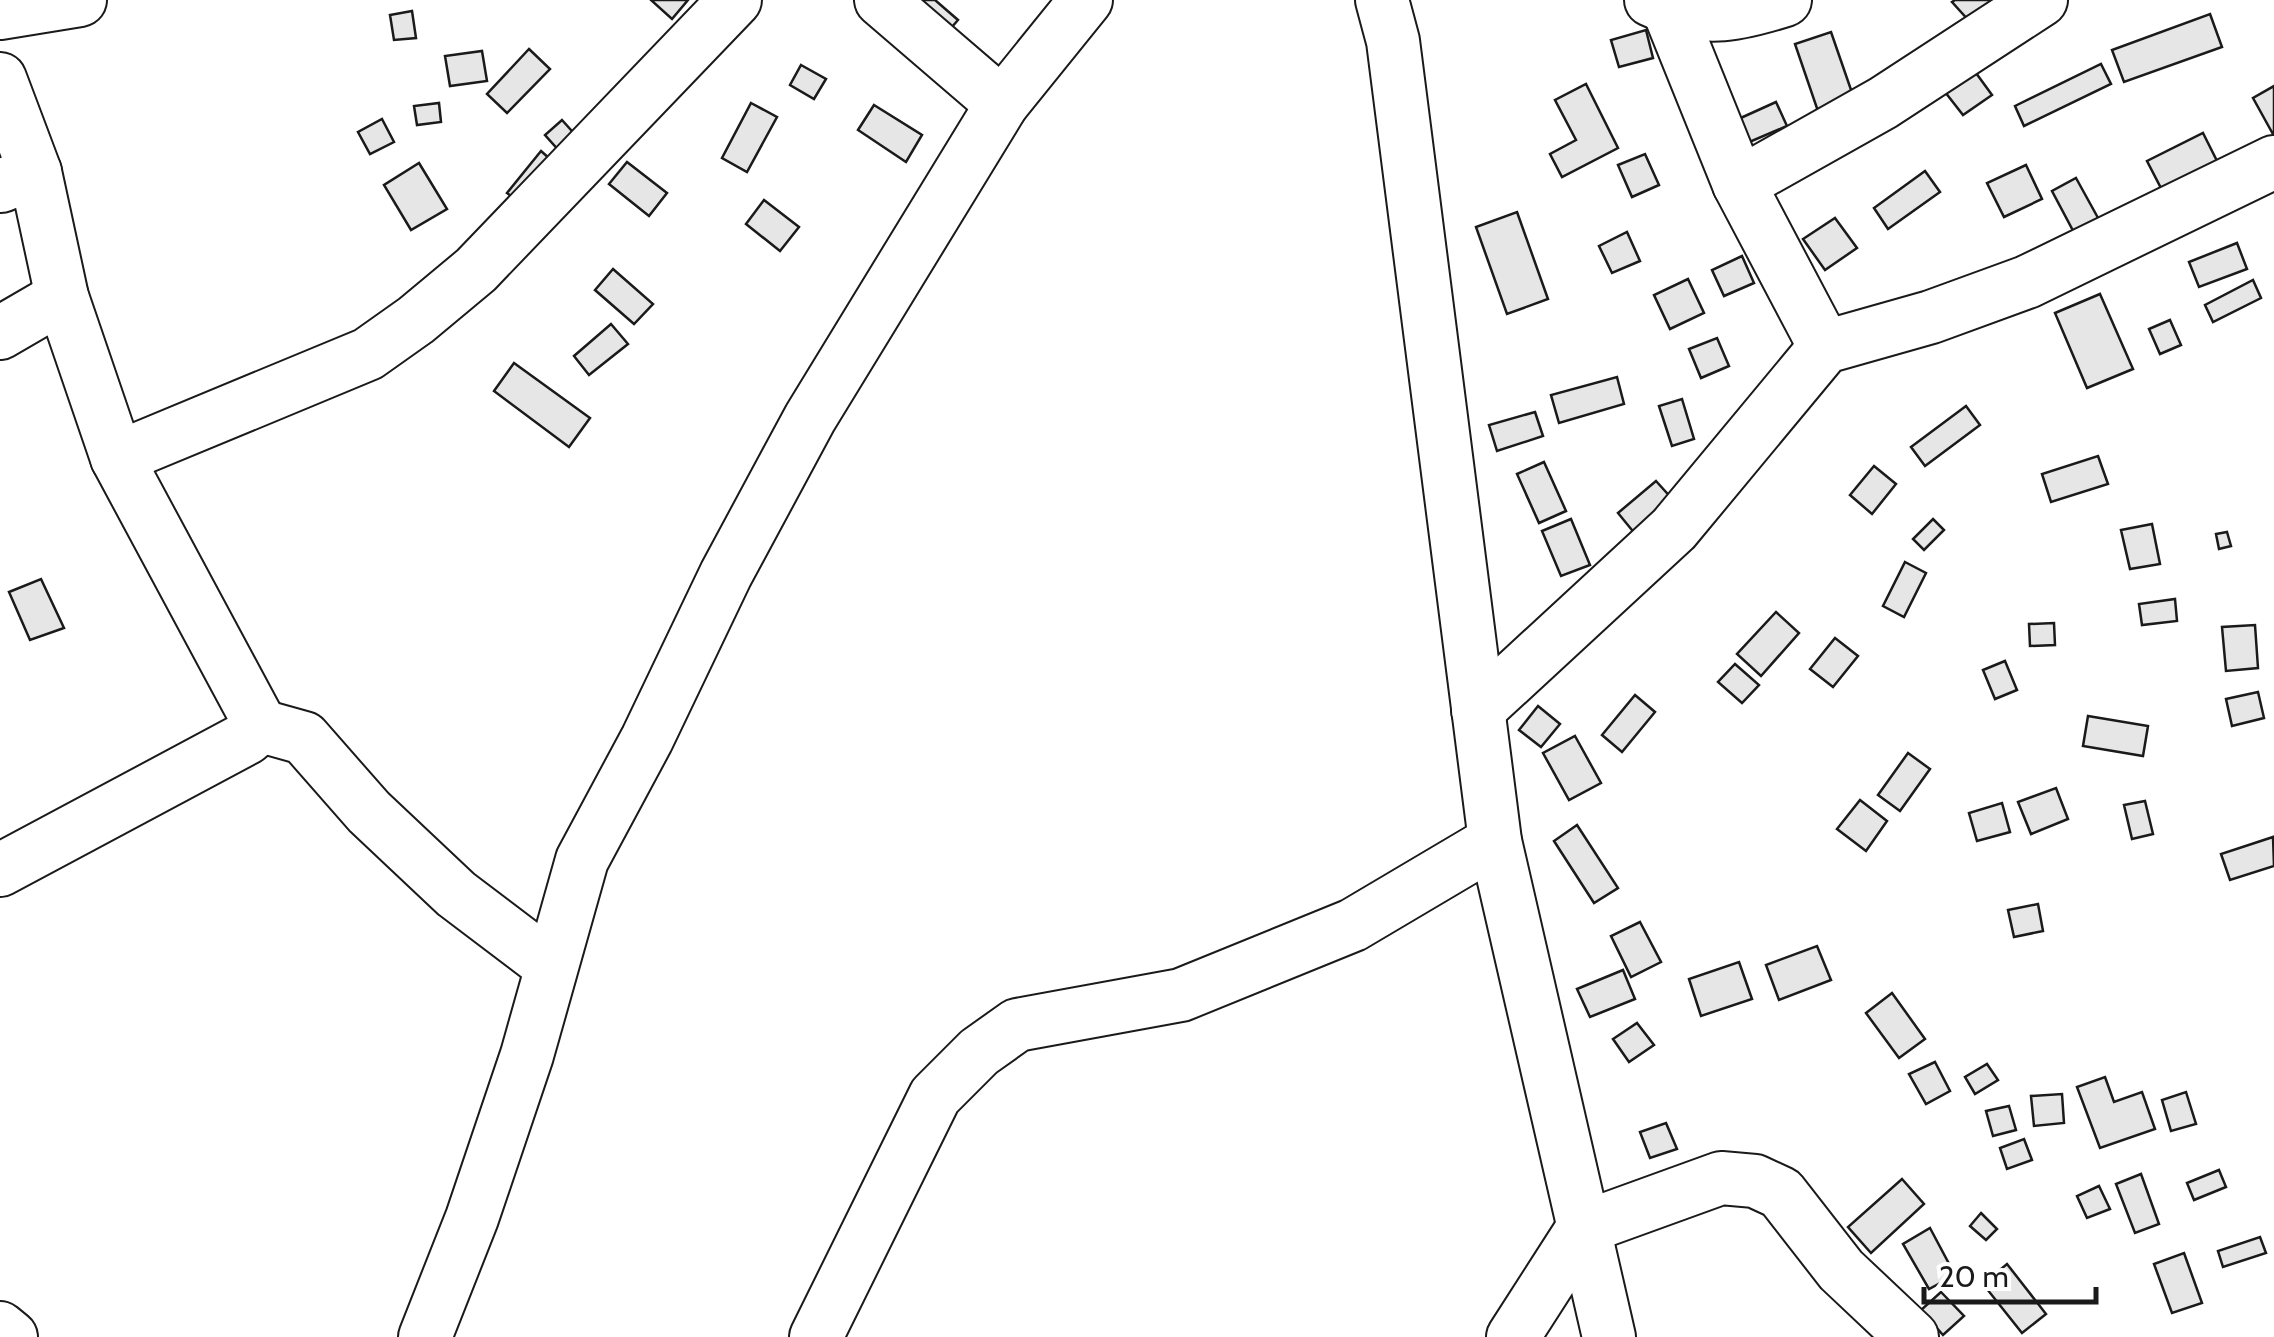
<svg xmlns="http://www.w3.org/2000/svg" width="2274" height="1337" viewBox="0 0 2274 1337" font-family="Cabin,sans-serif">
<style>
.building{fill:#e6e6e6;stroke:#1a1a1a;stroke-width:2.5}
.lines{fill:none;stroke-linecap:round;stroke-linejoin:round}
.minor-casing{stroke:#1a1a1a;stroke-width:56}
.minor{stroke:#fff;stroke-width:52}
</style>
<rect width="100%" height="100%" fill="#fff"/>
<g class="building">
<path d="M 651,0 L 688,0 L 672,19 Z"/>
<path d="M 889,0 L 935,0 L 958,20 L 939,42 Z"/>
<path d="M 1955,0 L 2016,0 L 1980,33 L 1952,2 Z"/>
<path d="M 412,11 L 416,38 L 394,40 L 390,15 Z"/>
<path d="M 2210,14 L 2222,47 L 2124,82 L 2112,50 Z"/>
<path d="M 1646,30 L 1653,58 L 1619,67 L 1611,40 Z"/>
<path d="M 1831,32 L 1858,110 L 1822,123 L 1795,44 Z"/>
<path d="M 529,49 L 550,69 L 507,113 L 487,94 Z"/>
<path d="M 482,51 L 487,81 L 450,86 L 445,56 Z"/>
<path d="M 1968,62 L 1992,95 L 1963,115 L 1938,83 Z"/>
<path d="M 2101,64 L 2111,84 L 2024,126 L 2015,106 Z"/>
<path d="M 801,65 L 826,79 L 814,99 L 790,85 Z"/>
<path d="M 1586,84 L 1618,148 L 1562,177 L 1550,154 L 1576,140 L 1555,100 Z"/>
<path d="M 2274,86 L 2274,136 L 2253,98 Z"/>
<path d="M 1776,102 L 1787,126 L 1733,149 L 1723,126 Z"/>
<path d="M 439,103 L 441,122 L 417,125 L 414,106 Z"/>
<path d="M 751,103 L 777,117 L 747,172 L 722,158 Z"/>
<path d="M 874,105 L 922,135 L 906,162 L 858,130 Z"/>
<path d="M 382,119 L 394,142 L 370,154 L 358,132 Z"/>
<path d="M 562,120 L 579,139 L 562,154 L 545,135 Z"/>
<path d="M 2203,133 L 2218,163 L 2162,190 L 2147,161 Z"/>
<path d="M 541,151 L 559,167 L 527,208 L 507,193 Z"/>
<path d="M 1645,154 L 1659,185 L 1632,197 L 1618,165 Z"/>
<path d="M 627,162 L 667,193 L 649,216 L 609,184 Z"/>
<path d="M 419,163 L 447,209 L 411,230 L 384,185 Z"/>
<path d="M 2026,165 L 2042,199 L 2004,217 L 1987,183 Z"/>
<path d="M 1925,171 L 1940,192 L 1888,229 L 1874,208 Z"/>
<path d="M 2076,178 L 2103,227 L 2078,240 L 2052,191 Z"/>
<path d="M 764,200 L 799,227 L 780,251 L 746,224 Z"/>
<path d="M 1517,212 L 1548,299 L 1507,314 L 1476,227 Z"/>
<path d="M 1835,218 L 1857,248 L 1825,270 L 1803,239 Z"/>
<path d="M 1627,232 L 1640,261 L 1612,273 L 1599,246 Z"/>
<path d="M 2237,243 L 2247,269 L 2199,287 L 2189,262 Z"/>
<path d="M 1742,256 L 1754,283 L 1724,296 L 1712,270 Z"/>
<path d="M 613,269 L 653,304 L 634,324 L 595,290 Z"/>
<path d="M 1688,279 L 1704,313 L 1670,329 L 1654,295 Z"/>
<path d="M 2253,280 L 2261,298 L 2213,322 L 2205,305 Z"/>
<path d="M 2100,294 L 2133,369 L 2087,388 L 2055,313 Z"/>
<path d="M 2170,320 L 2181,345 L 2160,354 L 2149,329 Z"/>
<path d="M 611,324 L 628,344 L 589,375 L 574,356 Z"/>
<path d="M 1717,338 L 1729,366 L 1701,378 L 1689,349 Z"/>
<path d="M 514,363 L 590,418 L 569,447 L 494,391 Z"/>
<path d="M 1617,377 L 1624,404 L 1559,423 L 1551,395 Z"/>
<path d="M 1682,399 L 1694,439 L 1672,446 L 1659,406 Z"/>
<path d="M 1966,406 L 1980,425 L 1925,466 L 1911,447 Z"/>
<path d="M 1535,412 L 1543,436 L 1497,451 L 1489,425 Z"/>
<path d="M 2098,456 L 2108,484 L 2051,502 L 2042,474 Z"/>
<path d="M 1544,462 L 1566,511 L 1539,523 L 1517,474 Z"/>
<path d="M 1874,466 L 1896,484 L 1872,514 L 1850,495 Z"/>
<path d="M 1656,481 L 1674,501 L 1636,535 L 1618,513 Z"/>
<path d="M 1571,519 L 1590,565 L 1561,576 L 1542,531 Z"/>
<path d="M 1933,519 L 1944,530 L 1924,550 L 1913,539 Z"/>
<path d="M 2152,524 L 2160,564 L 2130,569 L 2121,530 Z"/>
<path d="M 2227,532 L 2231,546 L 2219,549 L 2216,534 Z"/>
<path d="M 1905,562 L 1926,573 L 1904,617 L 1883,606 Z"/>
<path d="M 41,579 L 64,628 L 30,640 L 9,592 Z"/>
<path d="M 2175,599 L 2177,621 L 2142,625 L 2139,604 Z"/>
<path d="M 1776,612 L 1799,633 L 1761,676 L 1737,654 Z"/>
<path d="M 2054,623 L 2055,645 L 2030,646 L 2029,624 Z"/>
<path d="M 2255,625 L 2258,668 L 2226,671 L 2222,627 Z"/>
<path d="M 1835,638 L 1858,656 L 1833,687 L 1810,669 Z"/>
<path d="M 2005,661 L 2017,690 L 1995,699 L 1983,670 Z"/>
<path d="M 1735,664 L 1759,685 L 1742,703 L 1718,682 Z"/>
<path d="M 2258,692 L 2264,718 L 2232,726 L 2226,699 Z"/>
<path d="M 1635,695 L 1655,712 L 1622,752 L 1602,735 Z"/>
<path d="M 1538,706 L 1560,724 L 1541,747 L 1519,730 Z"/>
<path d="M 2088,716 L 2148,726 L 2143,756 L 2083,746 Z"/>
<path d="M 1575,736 L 1601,783 L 1569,800 L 1543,753 Z"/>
<path d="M 1908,753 L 1930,769 L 1900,811 L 1878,795 Z"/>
<path d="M 2056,788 L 2068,819 L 2031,834 L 2018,802 Z"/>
<path d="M 1860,800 L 1887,821 L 1866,851 L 1837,829 Z"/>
<path d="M 2145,801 L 2153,834 L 2132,839 L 2124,805 Z"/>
<path d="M 2002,803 L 2010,832 L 1977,841 L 1969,813 Z"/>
<path d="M 1577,825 L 1618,888 L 1594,903 L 1554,841 Z"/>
<path d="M 2273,837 L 2274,866 L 2230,880 L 2221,854 Z"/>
<path d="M 2038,904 L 2043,931 L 2014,937 L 2008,910 Z"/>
<path d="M 1640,922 L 1661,962 L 1631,977 L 1611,936 Z"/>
<path d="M 1817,946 L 1831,980 L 1779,1000 L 1766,965 Z"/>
<path d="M 1739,962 L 1752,999 L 1701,1016 L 1689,979 Z"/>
<path d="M 1623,970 L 1635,999 L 1590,1017 L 1577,989 Z"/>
<path d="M 1892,993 L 1925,1039 L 1899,1058 L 1866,1013 Z"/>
<path d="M 1637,1023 L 1654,1045 L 1629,1062 L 1613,1039 Z"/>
<path d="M 1935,1062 L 1950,1091 L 1926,1104 L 1909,1074 Z"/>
<path d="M 1987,1064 L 1998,1080 L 1975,1094 L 1965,1077 Z"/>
<path d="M 2105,1077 L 2114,1102 L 2142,1092 L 2155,1129 L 2100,1148 L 2077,1087 Z"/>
<path d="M 2186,1092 L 2196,1124 L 2171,1131 L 2162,1100 Z"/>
<path d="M 2062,1094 L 2064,1123 L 2034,1126 L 2031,1096 Z"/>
<path d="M 2009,1106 L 2016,1130 L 1993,1136 L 1986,1111 Z"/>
<path d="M 1666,1123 L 1677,1149 L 1650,1158 L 1640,1132 Z"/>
<path d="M 2024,1139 L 2032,1160 L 2007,1169 L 2000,1148 Z"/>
<path d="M 2219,1170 L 2226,1187 L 2194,1200 L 2187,1183 Z"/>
<path d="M 2141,1174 L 2159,1224 L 2135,1233 L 2116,1184 Z"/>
<path d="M 1902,1179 L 1924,1204 L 1871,1253 L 1848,1227 Z"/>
<path d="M 2099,1186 L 2110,1209 L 2087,1218 L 2077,1196 Z"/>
<path d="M 1981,1213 L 1997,1229 L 1986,1240 L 1970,1226 Z"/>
<path d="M 1930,1228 L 1955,1275 L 1929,1289 L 1903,1244 Z"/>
<path d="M 2260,1237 L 2266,1253 L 2223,1267 L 2218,1251 Z"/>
<path d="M 2184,1253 L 2202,1303 L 2172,1313 L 2154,1264 Z"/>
<path d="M 2007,1264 L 2046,1314 L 2022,1333 L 1983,1284 Z"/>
<path d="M 1941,1292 L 1964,1316 L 1943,1335 L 1921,1310 Z"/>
</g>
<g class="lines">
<g class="minor-casing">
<g id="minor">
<path d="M 881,0 L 1002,104"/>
<path d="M 1382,0 L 1393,41 L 1495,841 L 1609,1337"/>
<path d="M 1651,0 C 1701,23 1735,16 1785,0"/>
<path d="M 1668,8 L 1739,184 L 1825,347"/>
<path d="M 0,13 L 80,0"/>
<path d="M 0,79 L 35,172 L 1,186"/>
<path d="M 1739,184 L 1883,103 L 2041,0"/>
<path d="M 0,333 L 62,297"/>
<path d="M 117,458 L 368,354 L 416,320 L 476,270 L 735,0"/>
<path d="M 1478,710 L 1674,529 L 1825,347 L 1931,317 L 2027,282 L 2274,162"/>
<path d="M 261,726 L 304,738 L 369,812 L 456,894 L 551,966"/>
<path d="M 0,870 L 247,738 L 261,726 L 117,458 L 62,297 L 35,172"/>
<path d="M 0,1328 L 11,1337"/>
<path d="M 425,1337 L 472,1218 L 527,1055 L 582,860 L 647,739 L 726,574 L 810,418 L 1002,104 L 1086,0"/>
<path d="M 816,1337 L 935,1096 L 979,1052 L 1017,1025 L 1181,995 L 1353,925 L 1495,841"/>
<path d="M 1513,1337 L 1583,1228 L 1721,1178 L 1755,1181 L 1781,1193 L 1841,1270 L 1912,1337"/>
</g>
</g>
<use href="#minor" class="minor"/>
</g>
<path d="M1924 1287v15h172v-15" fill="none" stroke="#1a1a1a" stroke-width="5"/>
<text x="1939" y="1287" font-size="30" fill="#1a1a1a" stroke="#ffffff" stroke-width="8" paint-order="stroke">20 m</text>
</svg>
